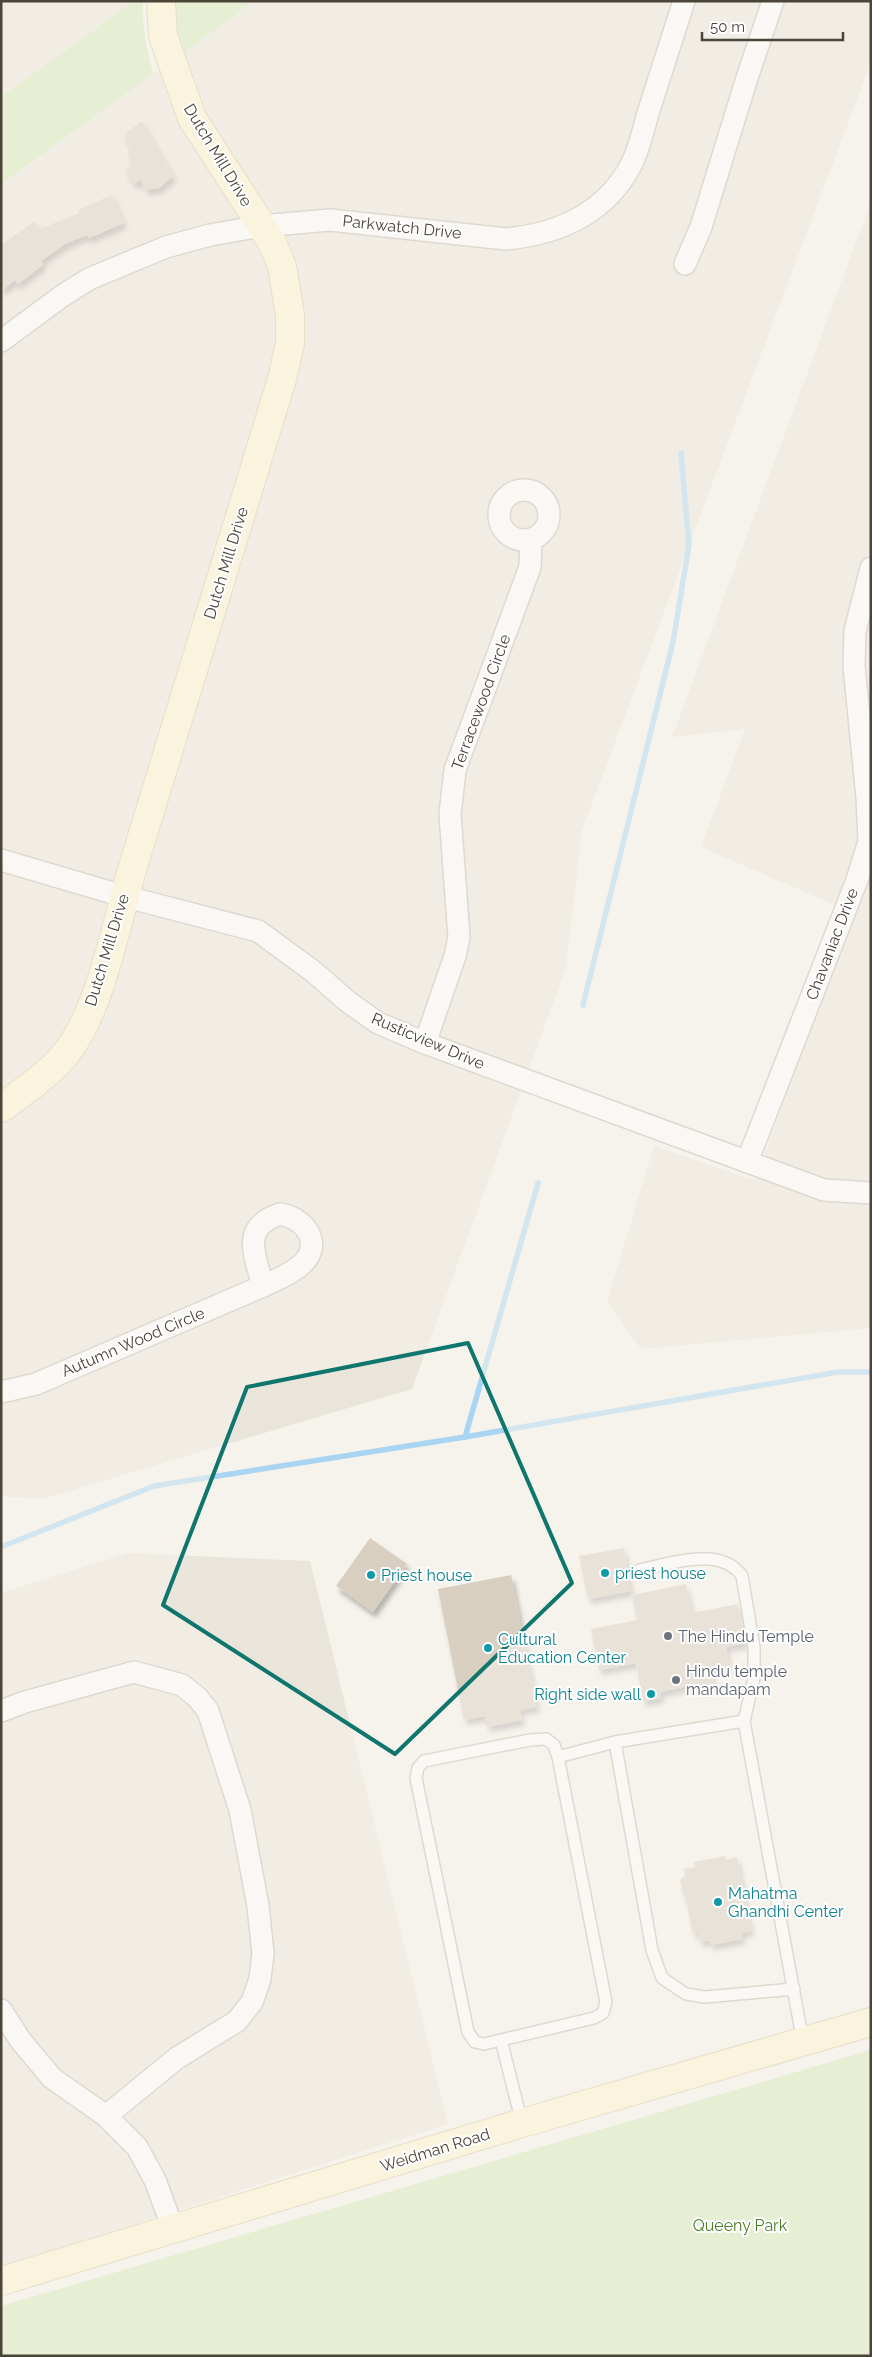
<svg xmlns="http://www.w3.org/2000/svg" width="872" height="2357" viewBox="0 0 872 2357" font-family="Raleway,sans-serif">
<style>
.residential{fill:#eae5da}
.green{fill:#d2eab5}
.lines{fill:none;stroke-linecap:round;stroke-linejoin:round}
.stream{stroke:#a9d4f2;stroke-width:5.5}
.building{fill:#d8cfc1;filter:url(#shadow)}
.lane-casing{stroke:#c2bbae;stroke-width:14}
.street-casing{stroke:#c2bbae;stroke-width:24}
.secondary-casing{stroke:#d6c79b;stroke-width:30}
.lane{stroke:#fff;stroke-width:11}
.street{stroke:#fff;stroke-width:21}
.secondary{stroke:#fff3cd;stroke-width:28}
.marked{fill:none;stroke:#0f766e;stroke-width:4;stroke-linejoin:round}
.culture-dot{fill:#0f9aa8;stroke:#fff;stroke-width:2}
.worship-dot{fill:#6b7280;stroke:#fff;stroke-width:2}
.labels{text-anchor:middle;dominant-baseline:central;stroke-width:4;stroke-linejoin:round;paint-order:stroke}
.street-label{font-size:16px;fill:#4b4439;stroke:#fff}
.culture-label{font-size:16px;fill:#0d838f;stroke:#fff;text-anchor:start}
.worship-label{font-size:16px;fill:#5b616d;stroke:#fff;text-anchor:start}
.park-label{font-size:16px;fill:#4a7f2a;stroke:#fff}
</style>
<defs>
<filter id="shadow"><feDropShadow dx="3" dy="5.5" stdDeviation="2.5" flood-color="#0004"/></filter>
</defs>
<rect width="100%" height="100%" fill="#f6f3ec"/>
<g class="residential">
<path d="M 1,1 L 134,1 L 1,97 Z"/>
<path d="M 254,1 L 871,1 L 871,62 L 582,830 L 566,968 L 412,1389 L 42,1499 L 1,1496 L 1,184 Z"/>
<path d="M 871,202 L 871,1328 L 641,1349 L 607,1302 L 654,1146 L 756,1181 L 849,911 L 701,847 L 745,729 L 672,737 Z"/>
<path d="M 128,1553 L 310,1561 L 448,2124 L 1,2267 L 1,1593 Z"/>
</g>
<g class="green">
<path d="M 134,1 L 143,1 C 142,26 147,50 153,74 L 1,184 L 1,97 Z"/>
<path d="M 172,1 L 254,1 L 180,55 L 172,23 Z"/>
<path d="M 871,2050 L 871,2356 L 1,2356 L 1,2306 Z"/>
</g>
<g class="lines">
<g class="stream">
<path d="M 583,1005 L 673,642 L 689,545 L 681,453"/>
<path d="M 465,1437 L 538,1183"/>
<path d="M 1,1547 L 154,1486 L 465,1437 L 838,1372 L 871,1372"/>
</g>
</g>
<g class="building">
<path d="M 142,121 L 173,176 L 159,188 L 146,190 L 141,180 L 134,184 L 125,170 L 132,165 L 128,152 L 131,149 L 124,135 Z"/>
<path d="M 112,195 L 124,223 L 89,238 L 87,235 L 65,244 L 41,261 L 43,265 L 18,284 L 15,280 L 1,291 L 1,245 L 35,221 L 40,229 L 79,213 L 78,210 Z"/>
<path d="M 370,1538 L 407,1564 L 373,1612 L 336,1586 Z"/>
<path d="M 624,1548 L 631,1591 L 588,1599 L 579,1556 Z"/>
<path d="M 511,1575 L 537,1707 L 520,1710 L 522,1720 L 487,1727 L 485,1716 L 464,1720 L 438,1589 Z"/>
<path d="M 686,1584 L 692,1613 L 738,1604 L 746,1643 L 726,1647 L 729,1667 L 711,1670 L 714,1687 L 698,1690 L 696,1684 L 660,1692 L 661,1698 L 643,1701 L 636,1663 L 599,1670 L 591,1629 L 637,1620 L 632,1595 Z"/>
<path d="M 725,1856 L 726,1860 L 737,1857 L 751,1931 L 741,1933 L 742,1939 L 711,1945 L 710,1940 L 700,1942 L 698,1932 L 693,1934 L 685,1894 L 683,1894 L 680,1880 L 685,1876 L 684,1869 L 695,1867 L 694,1862 Z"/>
</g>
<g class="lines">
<g class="lane-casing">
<g id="lane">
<path d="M 639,1570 C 670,1564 720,1545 742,1576 L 754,1647 L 754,1678 L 744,1721"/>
<path d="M 558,1757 L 615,1742"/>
<path d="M 794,1989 L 705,1997 L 686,1994 L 662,1978 L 652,1950 L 615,1742 L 744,1721 L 803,2042"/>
<path d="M 501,2040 L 484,2044 L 475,2042 L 468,2032 L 416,1778 L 418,1768 L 424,1761 L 530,1740 L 546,1739 L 554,1745 L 558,1757 L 606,2002 L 603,2013 L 594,2018 L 501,2040 L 522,2123"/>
</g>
</g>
<g class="street-casing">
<g id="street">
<path d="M 685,264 L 701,227 L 746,81 L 773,1"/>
<path d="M 1,341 L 62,296 L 89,279 L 166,247 L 210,235 L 261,226 L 330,220 L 506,239 C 558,234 605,214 631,165 C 640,148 644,125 650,107 C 661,72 673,36 684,1"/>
<circle cx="524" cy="515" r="25"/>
<path d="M 1,860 L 123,896 L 258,931 L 314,972 L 347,1001 L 378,1023 L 425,1043 L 824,1190 L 871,1193"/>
<path d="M 425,1043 L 455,956 L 459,937 L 450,814 L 455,770 L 530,567 L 531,540"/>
<path d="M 747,1162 L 857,880 L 869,841 L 867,797 L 854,666 L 855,631 L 871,568"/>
<path d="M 280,1214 C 306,1218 324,1245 301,1265 C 290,1275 275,1280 263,1286 C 255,1255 240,1227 280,1214 Z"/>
<path d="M 1,1392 L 36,1384 L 263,1286"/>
<path d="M 1,1711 L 25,1702 L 134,1672 L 182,1685 L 198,1698 L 208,1711 L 240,1810 L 258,1906 L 263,1953 L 260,1979 L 252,2002 L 237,2021 L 177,2058 L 106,2116"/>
<path d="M 1,2010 L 21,2041 L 52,2078 L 106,2116 L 137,2147 L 155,2180 L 173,2229"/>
</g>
</g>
<g class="secondary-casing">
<g id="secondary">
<path d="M 1,1108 C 24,1091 50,1074 68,1051 C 103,1004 117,917 135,860 C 184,700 233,539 282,379 L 290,344 L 290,315 L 282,266 L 272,242 L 192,118 L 163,36 L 161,1"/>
<path d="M 1,2281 L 522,2123 L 871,2022"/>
</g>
</g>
<use href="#lane" class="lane"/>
<use href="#street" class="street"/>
<use href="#secondary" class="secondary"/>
</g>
<path d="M0 0H872V2357H0ZM 468,1343 L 572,1583 L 395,1754 L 163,1605 L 247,1387 Z" fill="#f6f3ec" fill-opacity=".55" fill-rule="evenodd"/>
<path class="marked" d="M 468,1343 L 572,1583 L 395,1754 L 163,1605 L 247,1387 Z"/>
<g class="culture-dot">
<circle cx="605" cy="1573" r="5"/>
<circle cx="371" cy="1575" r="5"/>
<circle cx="488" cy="1648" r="5"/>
<circle cx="651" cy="1694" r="5"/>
<circle cx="718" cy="1902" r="5"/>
</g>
<g class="worship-dot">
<circle cx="668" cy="1636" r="5"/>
<circle cx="676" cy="1680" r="5"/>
</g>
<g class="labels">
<g class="street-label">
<text transform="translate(218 155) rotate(59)">Dutch Mill Drive</text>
<text transform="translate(402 227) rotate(6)">Parkwatch Drive</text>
<text transform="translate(226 563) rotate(-73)">Dutch Mill Drive</text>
<text transform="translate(481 702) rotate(-70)">Terracewood Circle</text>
<text transform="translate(832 944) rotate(-69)">Chavaniac Drive</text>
<text transform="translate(107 950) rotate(-73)">Dutch Mill Drive</text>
<text transform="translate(428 1041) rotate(23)">Rusticview Drive</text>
<text transform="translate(133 1342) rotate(-23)">Autumn Wood Circle</text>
<text transform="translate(435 2150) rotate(-17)">Weidman Road</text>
</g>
<g class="culture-label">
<text x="615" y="1573">priest house</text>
<text x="381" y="1575">Priest house</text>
<text x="498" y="1639">Cultural<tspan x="498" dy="18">Education Center</tspan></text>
<text x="641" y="1694" text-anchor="end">Right side wall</text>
<text x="728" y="1893">Mahatma<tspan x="728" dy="18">Ghandhi Center</tspan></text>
</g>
<g class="worship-label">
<text x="678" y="1636">The Hindu Temple</text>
<text x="686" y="1671">Hindu temple<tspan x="686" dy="18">mandapam</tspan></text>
</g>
<g class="park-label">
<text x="740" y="2225">Queeny Park</text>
</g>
</g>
<rect width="872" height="2357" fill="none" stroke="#4b4439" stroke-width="5"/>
<path d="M702 32v8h141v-8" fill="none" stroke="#4b4439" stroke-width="2.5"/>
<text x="710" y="32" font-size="15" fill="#4b4439" stroke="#ffffff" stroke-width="4" paint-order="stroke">50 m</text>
</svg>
